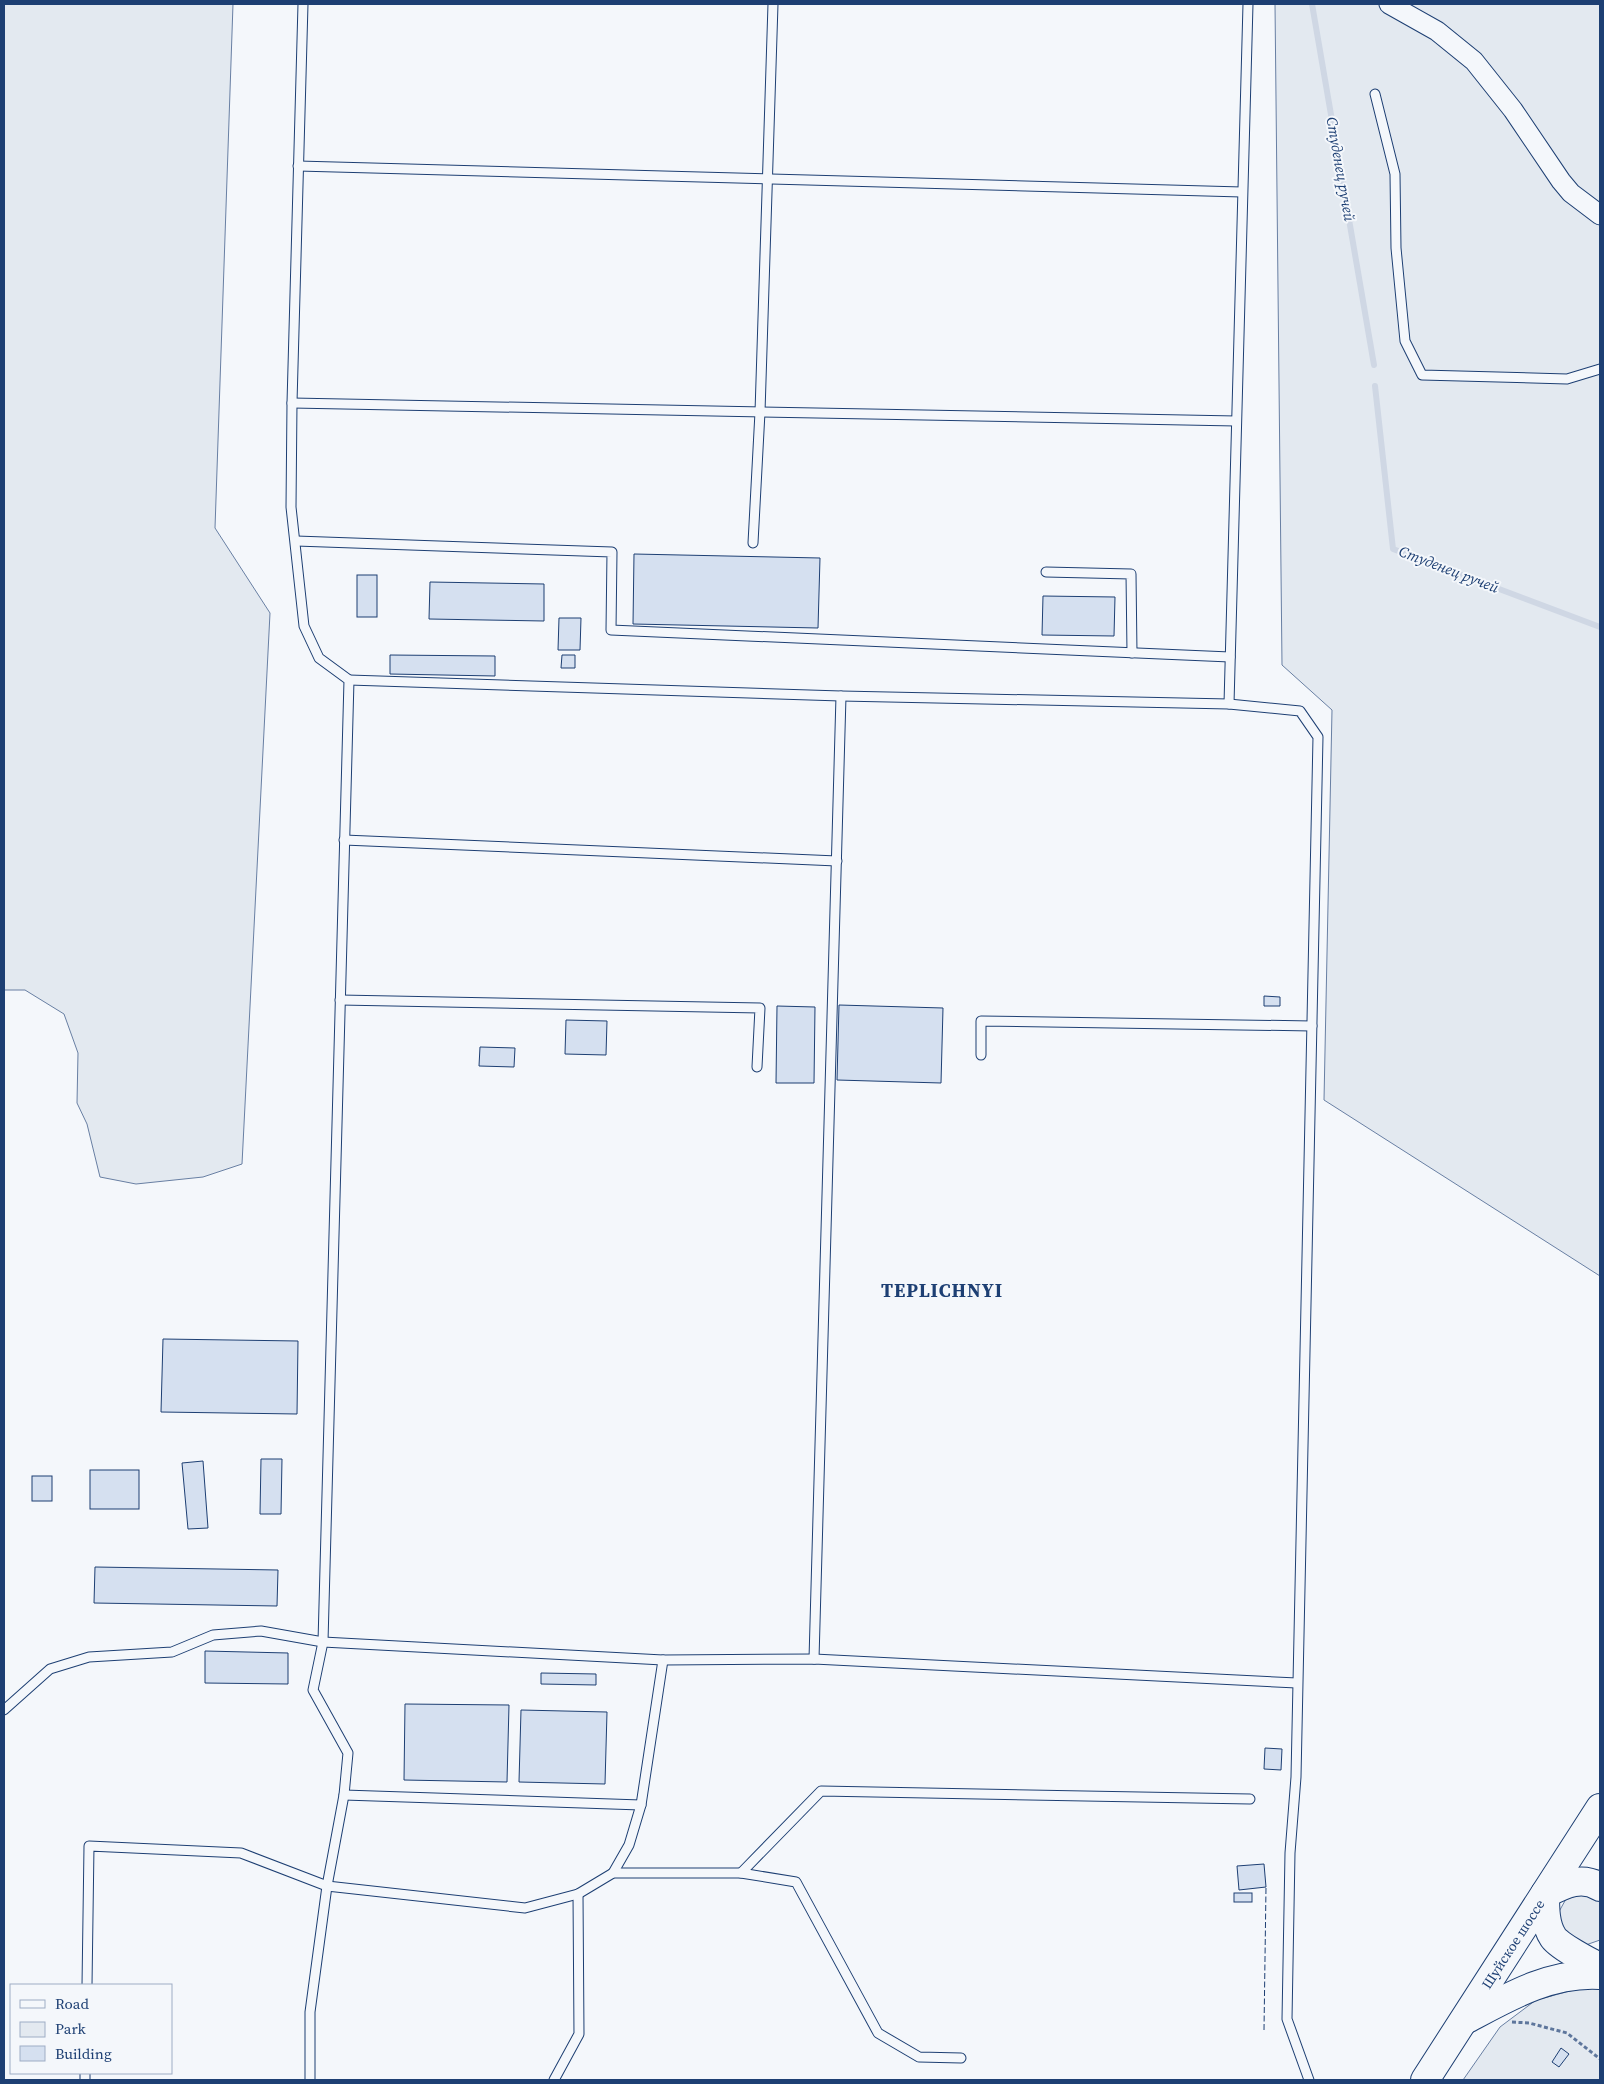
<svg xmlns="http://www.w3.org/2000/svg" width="1604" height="2084" viewBox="0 0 1604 2084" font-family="'Source Serif 4',serif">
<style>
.green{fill:#e3e9f0;stroke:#687fa3}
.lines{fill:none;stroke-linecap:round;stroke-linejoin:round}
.stream{stroke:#cfd7e4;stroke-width:6}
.building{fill:#d5e0f0;stroke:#1d3f73}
.service-casing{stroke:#1d3f73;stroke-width:11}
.minor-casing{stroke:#1d3f73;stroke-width:21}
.primary-casing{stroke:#1d3f73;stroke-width:30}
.path{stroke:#5e769c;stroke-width:3;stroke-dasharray:4 2.5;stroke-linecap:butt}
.service{stroke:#f4f7fb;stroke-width:9}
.minor{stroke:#f4f7fb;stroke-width:19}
.primary{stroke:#f4f7fb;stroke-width:28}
.fence{stroke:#1d3f73;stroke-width:1;stroke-dasharray:6 2.5;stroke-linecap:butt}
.labels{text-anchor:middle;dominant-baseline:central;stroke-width:4;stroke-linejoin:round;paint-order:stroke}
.street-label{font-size:14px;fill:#1d3f73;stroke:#f4f7fb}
.water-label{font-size:15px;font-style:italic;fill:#1d3f73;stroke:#f4f7fb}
.district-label{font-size:19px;font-weight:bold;letter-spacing:1px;fill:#1d3f73;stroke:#f4f7fb}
</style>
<rect width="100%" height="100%" fill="#f4f7fb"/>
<g class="green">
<path d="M 4,4 L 233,4 L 215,528 L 270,613 L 242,1164 L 203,1177 L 136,1184 L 100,1177 L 87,1124 L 77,1103 L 78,1053 L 64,1014 L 25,990 L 4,990 Z"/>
<path d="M 1275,4 L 1600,4 L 1600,1276 L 1324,1100 L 1332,710 L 1282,665 Z"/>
<path d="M 1586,1893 L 1600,1901 L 1600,1940 L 1580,1947 L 1562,1937 L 1556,1917 L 1566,1899 Z"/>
<path d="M 1600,1983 L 1600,2080 L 1463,2080 L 1500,2027 L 1536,2000 Z"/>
</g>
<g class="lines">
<g class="stream">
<path d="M 1312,4 L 1374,365"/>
<path d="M 1375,386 L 1393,549 L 1600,627"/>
</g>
</g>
<g class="building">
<path d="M 634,554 L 820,558 L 818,628 L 633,624 Z"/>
<rect x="357" y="575" width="20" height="42"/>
<path d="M 430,582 L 544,584 L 544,621 L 429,619 Z"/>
<path d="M 1043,596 L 1115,597 L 1114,636 L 1042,635 Z"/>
<path d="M 559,618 L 581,618 L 580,650 L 558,650 Z"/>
<path d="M 390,655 L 495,656 L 495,676 L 390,674 Z"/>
<path d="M 562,655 L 575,655 L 575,668 L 561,668 Z"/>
<path d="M 1264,996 L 1280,997 L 1280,1006 L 1264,1006 Z"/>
<path d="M 839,1005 L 943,1008 L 941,1083 L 837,1080 Z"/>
<path d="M 777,1006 L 815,1007 L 814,1083 L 776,1083 Z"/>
<path d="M 566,1020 L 607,1021 L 606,1055 L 565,1054 Z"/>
<path d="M 480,1047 L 515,1048 L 514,1067 L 479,1066 Z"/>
<path d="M 163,1339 L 298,1341 L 297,1414 L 161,1412 Z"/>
<path d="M 261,1459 L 282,1459 L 281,1514 L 260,1514 Z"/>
<path d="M 203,1461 L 208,1528 L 188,1529 L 182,1463 Z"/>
<rect x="90" y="1470" width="49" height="39"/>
<rect x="32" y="1476" width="20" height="25"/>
<path d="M 95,1567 L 278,1570 L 277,1606 L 94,1603 Z"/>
<path d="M 205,1651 L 288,1653 L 288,1684 L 205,1683 Z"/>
<path d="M 541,1673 L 596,1674 L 596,1685 L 541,1684 Z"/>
<path d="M 405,1704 L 509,1705 L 507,1782 L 404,1780 Z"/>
<path d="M 521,1710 L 607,1712 L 605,1784 L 519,1782 Z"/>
<path d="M 1265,1748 L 1282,1749 L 1281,1770 L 1264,1769 Z"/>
<path d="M 1264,1864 L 1266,1887 L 1239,1890 L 1237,1866 Z"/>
<rect x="1234" y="1893" width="18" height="9"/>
<path d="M 1561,2048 L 1569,2054 L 1559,2067 L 1552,2062 Z"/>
</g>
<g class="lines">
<g class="service-casing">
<g id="service">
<path d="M 303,4 L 292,403 L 291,507 L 304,626 L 319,658 L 349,680 L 323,1642 L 313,1690 L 348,1753 L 344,1795 L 327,1886 L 310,2012 L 310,2080"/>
<path d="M 1375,94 L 1395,174 L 1396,248 L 1405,341 L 1422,375 L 1567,379 L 1600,369"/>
<path d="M 298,166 L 1242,192"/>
<path d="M 292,403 L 1236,421"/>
<path d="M 296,541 L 612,552 L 611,630 L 1230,657"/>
<path d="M 753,543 L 760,412 L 773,4"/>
<path d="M 1046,572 L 1131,574 L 1132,653"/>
<path d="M 349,680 L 841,696 L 1229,704 L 1300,711 L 1318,737 L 1296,1777 L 1290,1853 L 1287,2019 L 1309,2080"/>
<path d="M 1229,704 L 1248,4"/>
<path d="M 344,840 L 837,861"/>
<path d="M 340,1000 L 760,1008 L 757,1067"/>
<path d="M 981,1055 L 981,1021 L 1312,1026"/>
<path d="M 814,1659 L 841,696"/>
<path d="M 4,1710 L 50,1669 L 89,1657 L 172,1652 L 213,1635 L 261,1631 L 323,1642 L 663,1660 L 814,1659 L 1297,1683"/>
<path d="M 344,1795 L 641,1805"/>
<path d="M 613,1873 L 629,1845 L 641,1805 L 663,1660"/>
<path d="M 741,1873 L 821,1791 L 1250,1799"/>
<path d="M 87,1985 L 89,1846 L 241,1853 L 327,1886 L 525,1908 L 578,1894 L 613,1873 L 741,1873 L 796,1882 L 878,2033 L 919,2057 L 961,2058"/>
<path d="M 85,2080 L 85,2073"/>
<path d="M 554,2080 L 579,2034 L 578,1894"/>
</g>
</g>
<g class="minor-casing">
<path id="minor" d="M 1389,4 L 1437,31 L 1474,61 L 1513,110 L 1561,181 L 1571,193 L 1600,215"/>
</g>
<g class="primary-casing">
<g id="primary">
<path d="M 1545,1894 C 1545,1908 1545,1925 1553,1937 C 1557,1945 1591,1963 1600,1967"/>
<path d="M 1545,1894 C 1563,1885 1581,1875 1600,1887"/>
<path d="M 1465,2020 C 1508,1997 1550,1972 1600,1975"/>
<path d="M 1425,2080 L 1600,1808"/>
</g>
</g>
<path class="path" d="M 1512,2022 L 1529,2023 L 1567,2033 L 1600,2059"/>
<use href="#service" class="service"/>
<use href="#minor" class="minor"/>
<use href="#primary" class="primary"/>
<path class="fence" d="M 1264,2030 L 1266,1887"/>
</g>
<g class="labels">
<g class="street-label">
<text transform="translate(1513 1944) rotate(-57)">Шуйское шоссе</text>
</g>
<g class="water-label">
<text transform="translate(1341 169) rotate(80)">Студенец ручей</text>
<text transform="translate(1449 569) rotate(21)">Студенец ручей</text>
</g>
<g class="district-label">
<text x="942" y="1290">TEPLICHNYI</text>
</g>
</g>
<rect width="1604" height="2084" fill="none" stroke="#1d3f73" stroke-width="10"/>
<rect x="10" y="1984" width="162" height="90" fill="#f4f7fb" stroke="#9eadc5"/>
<rect x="20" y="2000" width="25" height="8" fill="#f4f7fb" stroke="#9eadc5"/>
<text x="55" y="2009" font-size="15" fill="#1d3f73">Road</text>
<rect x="20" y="2022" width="25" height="15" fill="#e3e9f0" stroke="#9eadc5"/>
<text x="55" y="2034" font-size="15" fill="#1d3f73">Park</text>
<rect x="20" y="2046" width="25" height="15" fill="#d5e0f0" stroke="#9eadc5"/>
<text x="55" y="2059" font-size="15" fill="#1d3f73">Building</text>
</svg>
